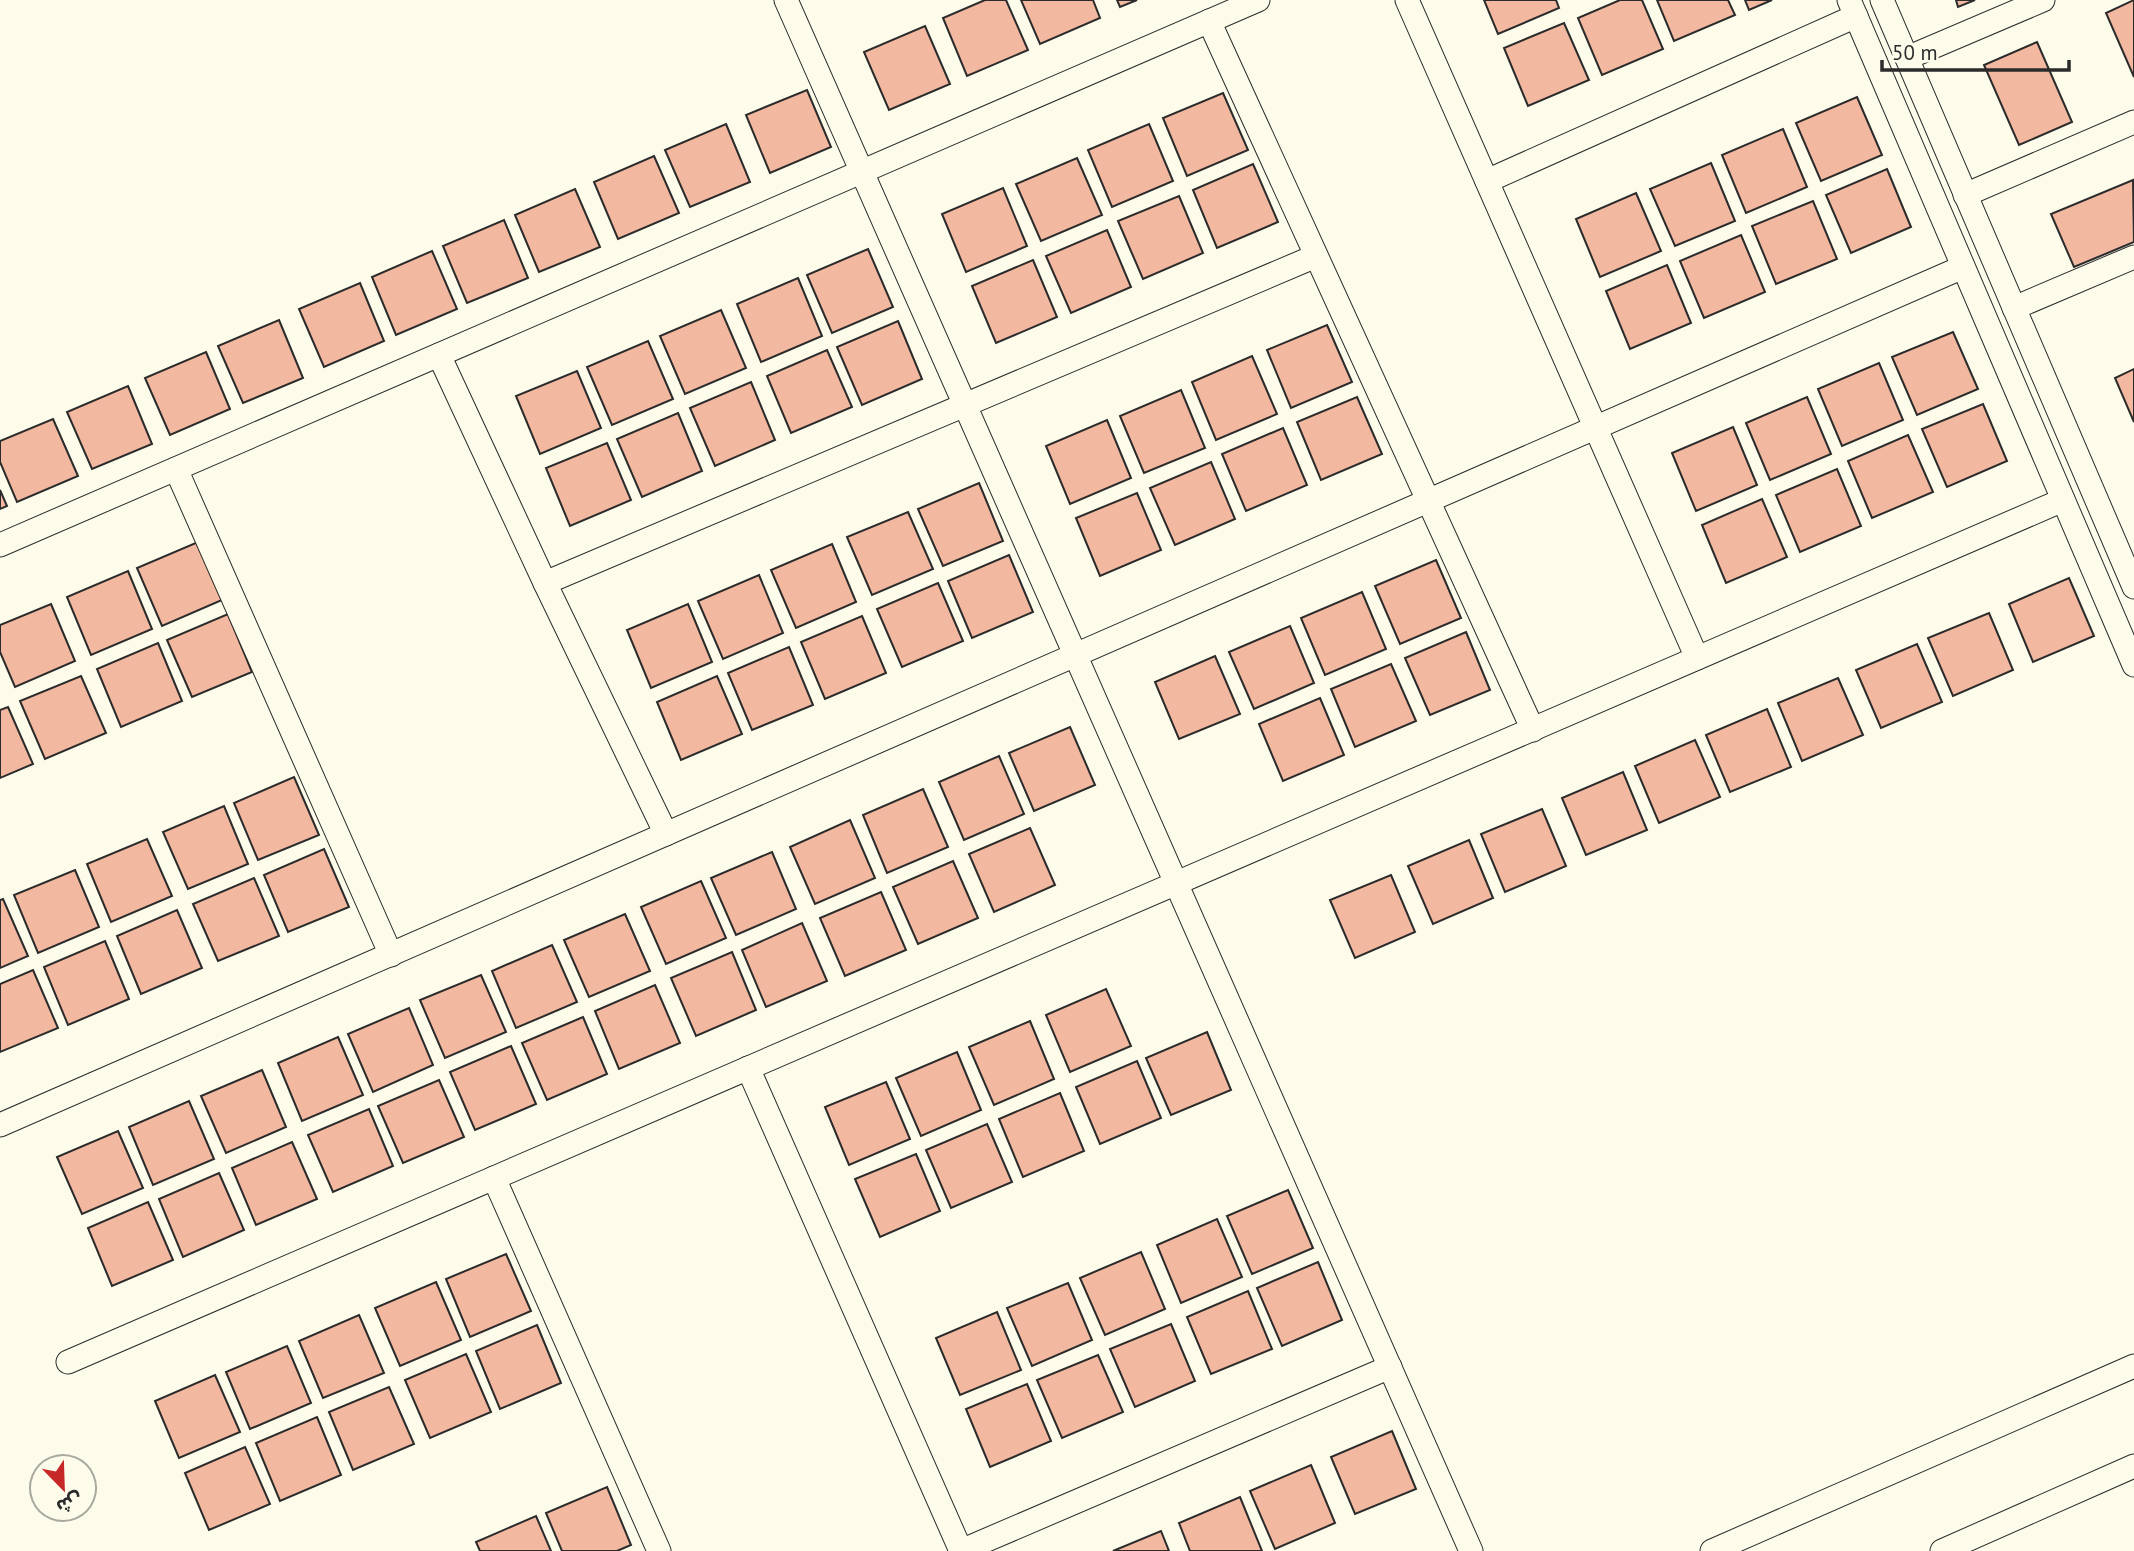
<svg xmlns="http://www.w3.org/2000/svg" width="2134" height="1551" viewBox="0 0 2134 1551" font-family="'PT Sans','Noto Sans Arabic',sans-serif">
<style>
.building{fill:#f2b8a0;stroke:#2b2b2b;stroke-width:2}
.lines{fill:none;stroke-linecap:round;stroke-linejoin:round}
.street-casing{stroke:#2b2b2b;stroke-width:25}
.street{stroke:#fdfbea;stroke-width:23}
</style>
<rect width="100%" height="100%" fill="#fdfbea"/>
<g class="building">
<path d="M 985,0 L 1006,0 L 1028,50 L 967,76 L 943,18 Z"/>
<path d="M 1021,0 L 1093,0 L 1100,18 L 1040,44 Z"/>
<path d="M 1117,0 L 1137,0 L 1120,7 Z"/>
<path d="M 1484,0 L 1556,0 L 1559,8 L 1498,34 Z"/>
<path d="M 1620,0 L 1642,0 L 1663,49 L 1602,75 L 1578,18 Z"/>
<path d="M 1657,0 L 1728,0 L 1735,15 L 1674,41 Z"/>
<path d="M 1745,0 L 1772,0 L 1749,10 Z"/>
<path d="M 1956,0 L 1975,0 L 1958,7 Z"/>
<path d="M 2134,0 L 2134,77 L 2106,13 Z"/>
<path d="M 1564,23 L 1589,80 L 1528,106 L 1504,48 Z"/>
<path d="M 925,26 L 950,84 L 889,110 L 864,52 Z"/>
<path d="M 2037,42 L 2072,122 L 2019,145 L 1984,65 Z"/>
<path d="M 807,90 L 831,147 L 770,173 L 746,115 Z"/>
<path d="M 1223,93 L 1248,150 L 1187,176 L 1163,118 Z"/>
<path d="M 1857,97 L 1882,155 L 1821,181 L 1796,123 Z"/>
<path d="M 726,124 L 750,182 L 690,207 L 665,150 Z"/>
<path d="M 1149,124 L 1173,181 L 1112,207 L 1088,150 Z"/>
<path d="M 1783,129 L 1807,187 L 1746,213 L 1722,155 Z"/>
<path d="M 654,156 L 679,213 L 618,239 L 594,182 Z"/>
<path d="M 1077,158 L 1102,215 L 1041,241 L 1016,184 Z"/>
<path d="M 1711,163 L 1735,221 L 1675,246 L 1650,189 Z"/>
<path d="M 1253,164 L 1278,222 L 1217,248 L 1193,190 Z"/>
<path d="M 1887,169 L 1911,227 L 1851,253 L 1826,195 Z"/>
<path d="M 2133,180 L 2134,242 L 2074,267 L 2051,214 Z"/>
<path d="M 1003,188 L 1027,246 L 966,272 L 942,214 Z"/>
<path d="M 575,189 L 600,247 L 539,272 L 515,215 Z"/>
<path d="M 1636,193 L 1661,251 L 1600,277 L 1576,219 Z"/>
<path d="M 1179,196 L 1203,253 L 1143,279 L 1118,221 Z"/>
<path d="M 1813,201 L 1837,259 L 1776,284 L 1752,226 Z"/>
<path d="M 504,220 L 528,278 L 467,303 L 443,246 Z"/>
<path d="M 1107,230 L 1131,287 L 1071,313 L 1046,256 Z"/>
<path d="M 1741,235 L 1765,292 L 1704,318 L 1680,261 Z"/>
<path d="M 868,249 L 893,307 L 832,333 L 807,275 Z"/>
<path d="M 432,251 L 457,309 L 396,335 L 372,277 Z"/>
<path d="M 1033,260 L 1057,317 L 996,343 L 972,286 Z"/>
<path d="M 1667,265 L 1691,323 L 1630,349 L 1606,291 Z"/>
<path d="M 798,278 L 822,336 L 761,362 L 737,304 Z"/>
<path d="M 360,283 L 384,341 L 324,367 L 299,309 Z"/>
<path d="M 721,310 L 746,368 L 685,394 L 660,336 Z"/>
<path d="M 279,320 L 303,378 L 243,403 L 218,346 Z"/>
<path d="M 898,321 L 922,379 L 862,405 L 837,347 Z"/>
<path d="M 1327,325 L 1352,382 L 1291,408 L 1267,350 Z"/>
<path d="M 1953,332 L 1978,389 L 1917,415 L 1892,357 Z"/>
<path d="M 648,341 L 673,399 L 612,425 L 587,367 Z"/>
<path d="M 827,350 L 852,407 L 791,433 L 767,376 Z"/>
<path d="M 206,352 L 230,409 L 170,435 L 145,378 Z"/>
<path d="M 1252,356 L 1277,414 L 1216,440 L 1192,382 Z"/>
<path d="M 1879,363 L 1903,420 L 1842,446 L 1818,389 Z"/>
<path d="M 2134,369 L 2134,422 L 2115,378 Z"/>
<path d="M 577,371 L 601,428 L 540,454 L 516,396 Z"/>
<path d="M 751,382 L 775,440 L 715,466 L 690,408 Z"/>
<path d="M 128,386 L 152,444 L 92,469 L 67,412 Z"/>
<path d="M 1181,390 L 1205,448 L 1144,473 L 1120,416 Z"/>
<path d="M 1357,397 L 1382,454 L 1321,480 L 1297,422 Z"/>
<path d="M 1807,397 L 1831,454 L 1770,480 L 1746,423 Z"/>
<path d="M 1983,404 L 2007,461 L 1947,487 L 1922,429 Z"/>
<path d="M 678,413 L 702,471 L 642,497 L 617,439 Z"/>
<path d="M 53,419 L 78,476 L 17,502 L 0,462 L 0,441 Z"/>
<path d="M 1107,420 L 1131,478 L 1070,504 L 1046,446 Z"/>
<path d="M 1733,427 L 1757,485 L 1696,511 L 1672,453 Z"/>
<path d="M 1283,428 L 1307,485 L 1246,511 L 1222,454 Z"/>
<path d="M 1908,435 L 1933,492 L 1872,518 L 1848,461 Z"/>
<path d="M 607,443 L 631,500 L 570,526 L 546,468 Z"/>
<path d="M 1211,462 L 1235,519 L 1175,545 L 1150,488 Z"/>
<path d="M 1837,469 L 1861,526 L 1800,552 L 1776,495 Z"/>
<path d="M 979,483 L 1003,541 L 943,566 L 918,509 Z"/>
<path d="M 0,490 L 7,506 L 0,509 Z"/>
<path d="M 1137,493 L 1161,550 L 1100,576 L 1076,518 Z"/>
<path d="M 1762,499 L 1787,557 L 1726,583 L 1702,525 Z"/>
<path d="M 908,512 L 933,569 L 872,595 L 847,537 Z"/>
<path d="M 198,542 L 222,600 L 162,626 L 137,568 Z"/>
<path d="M 832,544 L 856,602 L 796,628 L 771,570 Z"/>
<path d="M 1009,555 L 1033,612 L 972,638 L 948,581 Z"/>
<path d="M 1436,560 L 1461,618 L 1400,644 L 1375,586 Z"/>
<path d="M 128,571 L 152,629 L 91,655 L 67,597 Z"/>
<path d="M 759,575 L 783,633 L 723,659 L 698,601 Z"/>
<path d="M 2069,578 L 2094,636 L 2033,662 L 2009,604 Z"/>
<path d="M 938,583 L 963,641 L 902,667 L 877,609 Z"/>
<path d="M 1362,592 L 1386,649 L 1325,675 L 1301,618 Z"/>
<path d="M 51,604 L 75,661 L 15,687 L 0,652 L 0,625 Z"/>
<path d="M 688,604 L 712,662 L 651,688 L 627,630 Z"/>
<path d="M 1989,613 L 2013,670 L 1953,696 L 1928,638 Z"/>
<path d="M 228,614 L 252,672 L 192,697 L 167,640 Z"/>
<path d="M 862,616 L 886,673 L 825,699 L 801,642 Z"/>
<path d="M 1290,626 L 1314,683 L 1254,709 L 1229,652 Z"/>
<path d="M 1466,632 L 1490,690 L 1430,715 L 1405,658 Z"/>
<path d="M 158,643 L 182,701 L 121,727 L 97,669 Z"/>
<path d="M 1917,644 L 1942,702 L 1881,728 L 1856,670 Z"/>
<path d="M 789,647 L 813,705 L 752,730 L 728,673 Z"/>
<path d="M 1215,656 L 1240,714 L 1179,739 L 1155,682 Z"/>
<path d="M 1391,664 L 1416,721 L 1355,747 L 1331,689 Z"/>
<path d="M 81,676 L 106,733 L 45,759 L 20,701 Z"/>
<path d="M 717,676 L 742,734 L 681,760 L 657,702 Z"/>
<path d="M 1838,678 L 1863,735 L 1802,761 L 1778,703 Z"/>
<path d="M 1320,698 L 1344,755 L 1283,781 L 1259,724 Z"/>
<path d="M 8,707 L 33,764 L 0,778 L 0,710 Z"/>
<path d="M 1767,709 L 1791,767 L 1730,792 L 1706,735 Z"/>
<path d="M 1070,727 L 1095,785 L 1034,811 L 1009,753 Z"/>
<path d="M 1695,740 L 1720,797 L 1659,823 L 1635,766 Z"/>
<path d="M 999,756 L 1024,814 L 964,840 L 939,782 Z"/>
<path d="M 1623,772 L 1647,830 L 1586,855 L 1562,798 Z"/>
<path d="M 294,777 L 319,835 L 258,860 L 234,803 Z"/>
<path d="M 923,789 L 948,847 L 887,873 L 863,815 Z"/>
<path d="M 224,806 L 248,864 L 188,889 L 163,832 Z"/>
<path d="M 1542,809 L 1566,866 L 1505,892 L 1481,834 Z"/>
<path d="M 850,820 L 875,878 L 815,904 L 790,847 Z"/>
<path d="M 1030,828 L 1055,885 L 994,912 L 969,854 Z"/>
<path d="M 147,839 L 172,896 L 111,922 L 87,864 Z"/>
<path d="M 1469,840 L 1493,898 L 1433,924 L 1408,866 Z"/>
<path d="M 324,849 L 349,907 L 288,932 L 264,875 Z"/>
<path d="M 772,852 L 796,909 L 736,935 L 711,878 Z"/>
<path d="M 953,861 L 978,918 L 918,944 L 893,887 Z"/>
<path d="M 75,870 L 99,927 L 38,953 L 14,895 Z"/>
<path d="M 1391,875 L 1415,932 L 1355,958 L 1330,900 Z"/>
<path d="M 254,878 L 279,936 L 218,961 L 193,904 Z"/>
<path d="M 701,881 L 726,938 L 666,964 L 641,907 Z"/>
<path d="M 881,892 L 906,950 L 845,976 L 820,918 Z"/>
<path d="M 3,899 L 28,956 L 0,968 L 0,900 Z"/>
<path d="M 177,910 L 202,968 L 141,994 L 117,936 Z"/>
<path d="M 625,914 L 650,971 L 589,997 L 564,940 Z"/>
<path d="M 802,923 L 827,981 L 766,1007 L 742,950 Z"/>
<path d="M 105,941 L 129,999 L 68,1025 L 44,967 Z"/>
<path d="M 552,945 L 577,1002 L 516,1028 L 492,971 Z"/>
<path d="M 732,952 L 756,1010 L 696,1036 L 671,978 Z"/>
<path d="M 33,970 L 58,1028 L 0,1052 L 0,984 Z"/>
<path d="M 481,975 L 506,1032 L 445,1058 L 420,1000 Z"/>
<path d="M 655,985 L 680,1043 L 619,1069 L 595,1011 Z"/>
<path d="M 1106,989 L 1131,1046 L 1070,1072 L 1046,1015 Z"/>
<path d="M 409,1008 L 433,1065 L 373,1092 L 348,1034 Z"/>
<path d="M 583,1017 L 607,1074 L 547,1100 L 522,1043 Z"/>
<path d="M 1030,1021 L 1054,1079 L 994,1105 L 969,1047 Z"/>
<path d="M 1207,1032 L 1231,1090 L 1171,1115 L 1146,1058 Z"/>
<path d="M 338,1037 L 363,1095 L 302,1121 L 278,1063 Z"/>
<path d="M 511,1046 L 536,1104 L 475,1130 L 450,1072 Z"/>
<path d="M 957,1052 L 981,1110 L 921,1136 L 896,1078 Z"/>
<path d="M 1137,1061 L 1161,1118 L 1100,1144 L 1076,1087 Z"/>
<path d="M 262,1070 L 286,1127 L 226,1153 L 201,1096 Z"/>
<path d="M 439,1080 L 464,1137 L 403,1163 L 378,1106 Z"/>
<path d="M 886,1082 L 910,1139 L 849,1165 L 825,1107 Z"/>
<path d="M 1060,1093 L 1084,1151 L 1023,1177 L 999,1119 Z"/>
<path d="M 189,1101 L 214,1159 L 153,1185 L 129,1127 Z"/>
<path d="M 369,1109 L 393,1166 L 333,1192 L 308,1135 Z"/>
<path d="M 987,1124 L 1012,1182 L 951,1208 L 926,1150 Z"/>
<path d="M 118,1131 L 143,1188 L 82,1214 L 57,1157 Z"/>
<path d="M 292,1142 L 317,1199 L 256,1225 L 232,1168 Z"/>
<path d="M 916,1154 L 940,1211 L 880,1237 L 855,1179 Z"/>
<path d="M 219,1173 L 244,1230 L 183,1257 L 159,1199 Z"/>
<path d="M 1288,1190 L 1313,1248 L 1252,1274 L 1227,1216 Z"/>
<path d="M 148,1202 L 173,1260 L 112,1286 L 88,1228 Z"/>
<path d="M 1217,1219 L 1242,1277 L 1181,1303 L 1157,1245 Z"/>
<path d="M 1141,1252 L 1165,1309 L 1105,1335 L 1080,1278 Z"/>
<path d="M 506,1254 L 531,1311 L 470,1337 L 446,1279 Z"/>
<path d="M 1318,1262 L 1342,1320 L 1282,1346 L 1257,1288 Z"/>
<path d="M 436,1282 L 461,1340 L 400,1366 L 375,1308 Z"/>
<path d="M 1068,1283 L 1092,1340 L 1032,1366 L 1007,1308 Z"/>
<path d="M 1248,1291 L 1272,1349 L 1211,1374 L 1187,1317 Z"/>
<path d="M 997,1312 L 1021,1370 L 960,1395 L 936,1338 Z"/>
<path d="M 359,1315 L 384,1373 L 323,1398 L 299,1341 Z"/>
<path d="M 1171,1324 L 1195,1381 L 1135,1407 L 1110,1349 Z"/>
<path d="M 537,1325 L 561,1383 L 500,1409 L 476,1351 Z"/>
<path d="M 287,1346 L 311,1403 L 250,1429 L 226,1372 Z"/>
<path d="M 466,1354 L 491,1412 L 430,1438 L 405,1380 Z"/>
<path d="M 1098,1355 L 1123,1412 L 1062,1438 L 1037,1380 Z"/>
<path d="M 215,1375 L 240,1432 L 179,1458 L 155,1401 Z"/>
<path d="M 1027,1384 L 1051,1441 L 990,1467 L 966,1409 Z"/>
<path d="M 389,1387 L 414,1444 L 353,1470 L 329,1412 Z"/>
<path d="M 317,1417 L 341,1475 L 280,1501 L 256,1443 Z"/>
<path d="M 1392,1431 L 1416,1489 L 1355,1514 L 1331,1457 Z"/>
<path d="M 245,1447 L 270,1504 L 209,1530 L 185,1473 Z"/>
<path d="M 1311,1465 L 1335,1523 L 1275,1549 L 1250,1491 Z"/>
<path d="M 607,1487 L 631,1545 L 617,1551 L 562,1551 L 546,1513 Z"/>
<path d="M 1240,1497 L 1262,1551 L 1190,1551 L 1179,1523 Z"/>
<path d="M 536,1516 L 551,1551 L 480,1551 L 476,1542 Z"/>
<path d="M 1161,1531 L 1169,1551 L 1113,1551 Z"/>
</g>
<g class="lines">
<g class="street-casing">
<g id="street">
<path d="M 786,0 L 1471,1551"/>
<path d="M 1407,0 L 1697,658"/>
<path d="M 1849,0 L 2134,665"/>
<path d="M 1882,0 L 2134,587"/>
<path d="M 1209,21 L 1533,730"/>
<path d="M 1907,58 L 2043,0"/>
<path d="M 1487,181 L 1856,16"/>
<path d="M 1965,195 L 2134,122"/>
<path d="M 2014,308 L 2134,257"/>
<path d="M 439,355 L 545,583"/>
<path d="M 176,469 L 391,955"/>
<path d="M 0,545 L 1258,0"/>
<path d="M 666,834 L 545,583 L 1316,256"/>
<path d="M 748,1068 L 961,1551"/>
<path d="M 0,1125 L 1963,267"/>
<path d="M 494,1178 L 659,1551"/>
<path d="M 68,1362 L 2063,500"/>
<path d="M 961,1551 L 1390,1367"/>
<path d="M 1712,1551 L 2134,1366"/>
<path d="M 1942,1551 L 2134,1466"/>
</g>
</g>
<use href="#street" class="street"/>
</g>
<g transform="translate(63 1488) rotate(157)"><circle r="33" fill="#fdfbea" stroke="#a9a89e" stroke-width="2"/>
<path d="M0-5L12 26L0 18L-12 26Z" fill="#c62828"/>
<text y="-10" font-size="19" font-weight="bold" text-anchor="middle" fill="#2b2b2b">ش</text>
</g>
<path d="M1882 60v10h187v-10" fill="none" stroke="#2b2b2b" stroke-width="3.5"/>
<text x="1892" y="60" font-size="21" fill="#2b2b2b" stroke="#fdfbea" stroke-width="5" paint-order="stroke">50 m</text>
</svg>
